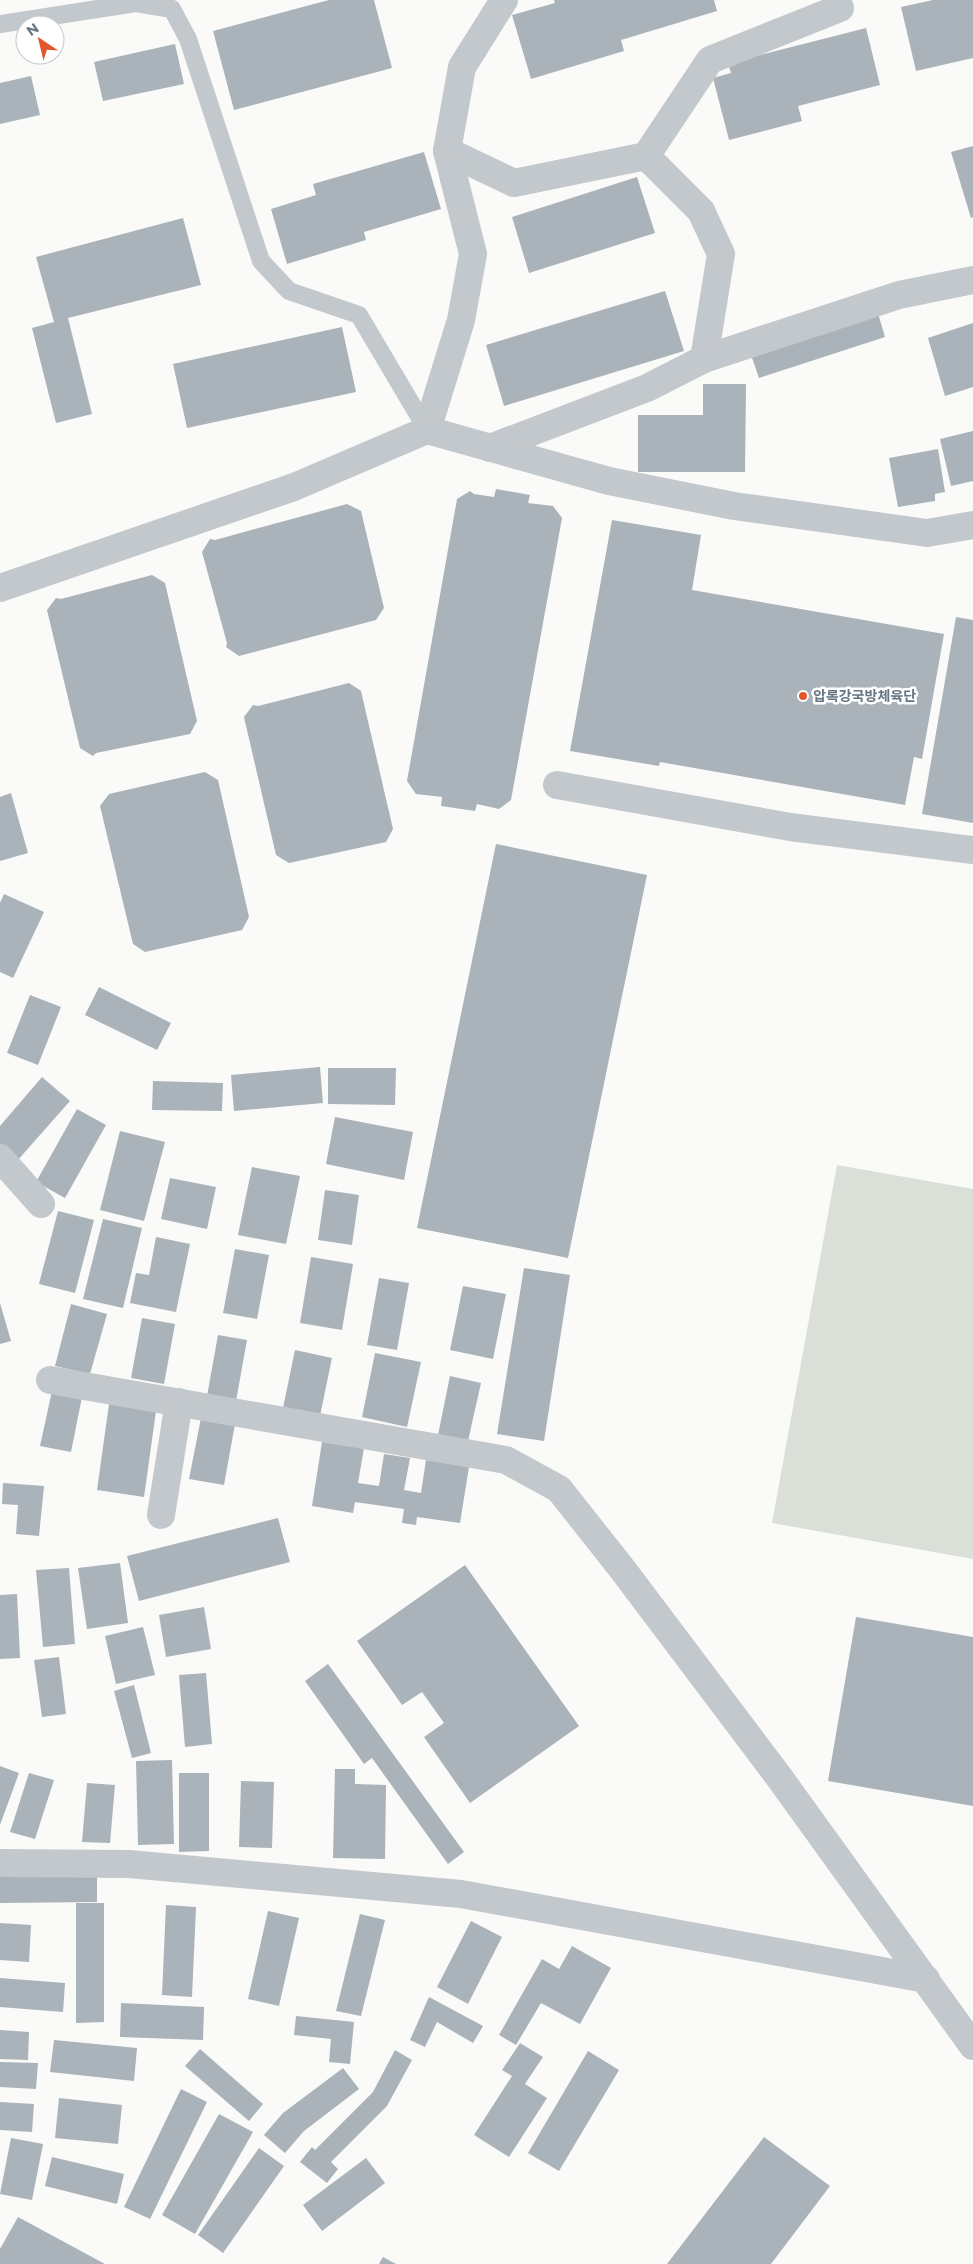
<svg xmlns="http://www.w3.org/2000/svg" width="973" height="2264" viewBox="0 0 973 2264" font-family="Montserrat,'Noto Sans KR',sans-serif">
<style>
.green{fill:#dadfd7}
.building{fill:#aab3b9}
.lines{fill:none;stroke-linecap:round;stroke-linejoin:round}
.lane{stroke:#c3c8cc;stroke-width:18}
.street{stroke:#c3c8cc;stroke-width:28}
.poi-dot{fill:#e4572e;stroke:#fff;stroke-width:2}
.labels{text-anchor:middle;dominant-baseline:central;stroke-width:5;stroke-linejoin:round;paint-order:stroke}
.poi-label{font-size:14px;font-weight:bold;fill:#657683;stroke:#fff;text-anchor:start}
</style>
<rect width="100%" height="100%" fill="#fafaf8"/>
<path class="green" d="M 837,1165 L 973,1189 L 973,1559 L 772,1523 Z"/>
<g class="building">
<path d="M 329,0 L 374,0 L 392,68 L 234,110 L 213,31 Z"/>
<path d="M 554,0 L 714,0 L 717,11 L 621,40 L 624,51 L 531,79 L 512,15 L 555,3 Z"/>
<path d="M 933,0 L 973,0 L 973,58 L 916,71 L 901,7 Z"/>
<path d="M 866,28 L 880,85 L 798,106 L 802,121 L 729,140 L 713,78 L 731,73 L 728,63 Z"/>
<path d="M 175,44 L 184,84 L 103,101 L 94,62 Z"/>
<path d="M 31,76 L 40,115 L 0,124 L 0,83 Z"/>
<path d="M 973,146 L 973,217 L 971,218 L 951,152 Z"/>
<path d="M 424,152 L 441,209 L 364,232 L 366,240 L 287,264 L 271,209 L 316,195 L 313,184 Z"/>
<path d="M 637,177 L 655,233 L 529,273 L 512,217 Z"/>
<path d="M 183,218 L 201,285 L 68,318 L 92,414 L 56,423 L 32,328 L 54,322 L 36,257 Z"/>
<path d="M 665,291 L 684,351 L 504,406 L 486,345 Z"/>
<path d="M 877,310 L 885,337 L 759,378 L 750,352 Z"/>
<path d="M 973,323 L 973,387 L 945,396 L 928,338 Z"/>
<path d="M 342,327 L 356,392 L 187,428 L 173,364 Z"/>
<path d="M 703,384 L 746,384 L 745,472 L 638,472 L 638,415 L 703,415 Z"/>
<path d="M 973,431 L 973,481 L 951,486 L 940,439 Z"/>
<path d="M 938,449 L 945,492 L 935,494 L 935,501 L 898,507 L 889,458 Z"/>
<path d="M 496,489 L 530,495 L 528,503 L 553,506 L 562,518 L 511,800 L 499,809 L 477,804 L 475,811 L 441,806 L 442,797 L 416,794 L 407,781 L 457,499 L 470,491 L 474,494 L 494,497 Z"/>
<path d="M 347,504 L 361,511 L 384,608 L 376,620 L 239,656 L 226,647 L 227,643 L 202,552 L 210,539 L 215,540 Z"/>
<path d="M 612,520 L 701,535 L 692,590 L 944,634 L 922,759 L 914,757 L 905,805 L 660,762 L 659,766 L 570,751 Z"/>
<path d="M 152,575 L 165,583 L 197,721 L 190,734 L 96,753 L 93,756 L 80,748 L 47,610 L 56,598 L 61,599 Z"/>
<path d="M 956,617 L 973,620 L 973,823 L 922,814 Z"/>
<path d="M 349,683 L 361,691 L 393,829 L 386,842 L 289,863 L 276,855 L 244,717 L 253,705 L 258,706 Z"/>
<path d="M 205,772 L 218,780 L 249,917 L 242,930 L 145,952 L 133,944 L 100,806 L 109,794 Z"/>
<path d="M 11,793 L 28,853 L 0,861 L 0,797 Z"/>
<path d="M 496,844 L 647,875 L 568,1258 L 417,1228 Z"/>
<path d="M 4,894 L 44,912 L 13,978 L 0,972 L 0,903 Z"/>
<path d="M 99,987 L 171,1023 L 157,1050 L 85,1015 Z"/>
<path d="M 30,995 L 61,1007 L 38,1065 L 7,1053 Z"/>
<path d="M 320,1067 L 323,1103 L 234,1111 L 231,1075 Z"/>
<path d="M 328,1068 L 396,1068 L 395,1105 L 328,1104 Z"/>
<path d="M 42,1077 L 70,1101 L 17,1161 L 0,1145 L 0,1126 Z"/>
<path d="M 153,1081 L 223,1083 L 222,1111 L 152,1110 Z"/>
<path d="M 77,1109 L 106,1125 L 65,1198 L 36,1182 Z"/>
<path d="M 335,1117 L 413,1132 L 404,1180 L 326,1164 Z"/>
<path d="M 120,1131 L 165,1142 L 144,1221 L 100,1210 Z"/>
<path d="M 252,1167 L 300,1176 L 286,1244 L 238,1235 Z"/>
<path d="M 170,1178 L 216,1187 L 207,1229 L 161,1219 Z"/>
<path d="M 325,1190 L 359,1195 L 352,1245 L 318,1240 Z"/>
<path d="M 58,1211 L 94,1220 L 75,1293 L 39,1284 Z"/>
<path d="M 103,1219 L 142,1228 L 123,1308 L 83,1299 Z"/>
<path d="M 156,1237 L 190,1244 L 176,1312 L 130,1303 L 136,1273 L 149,1275 Z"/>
<path d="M 235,1249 L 269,1255 L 257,1319 L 223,1313 Z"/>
<path d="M 311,1257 L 353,1264 L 342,1330 L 300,1323 Z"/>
<path d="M 524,1268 L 570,1275 L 544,1441 L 497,1434 Z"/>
<path d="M 379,1278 L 409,1283 L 397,1350 L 367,1345 Z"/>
<path d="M 463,1286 L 506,1294 L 493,1359 L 450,1350 Z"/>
<path d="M 0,1303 L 11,1341 L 0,1344 Z"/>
<path d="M 71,1304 L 107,1314 L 90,1374 L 55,1366 Z"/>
<path d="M 142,1318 L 175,1324 L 164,1384 L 131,1378 Z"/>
<path d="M 218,1335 L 247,1340 L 236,1401 L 207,1396 Z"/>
<path d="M 295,1350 L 332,1358 L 320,1416 L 283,1408 Z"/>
<path d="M 375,1353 L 421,1362 L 407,1427 L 362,1417 Z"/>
<path d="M 450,1376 L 481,1383 L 468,1441 L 438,1435 Z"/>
<path d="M 52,1391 L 82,1397 L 71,1452 L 40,1446 Z"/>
<path d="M 109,1404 L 156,1411 L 144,1497 L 97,1490 Z"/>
<path d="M 201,1418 L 235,1424 L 224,1485 L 189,1479 Z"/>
<path d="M 322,1442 L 364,1448 L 358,1483 L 379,1486 L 384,1454 L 410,1458 L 404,1490 L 421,1493 L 426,1460 L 469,1467 L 460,1523 L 417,1517 L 416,1525 L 402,1523 L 404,1509 L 355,1502 L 353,1513 L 312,1506 Z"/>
<path d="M 3,1483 L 44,1486 L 39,1536 L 16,1534 L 18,1505 L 2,1504 Z"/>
<path d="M 278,1518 L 290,1562 L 139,1601 L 127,1556 Z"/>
<path d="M 120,1563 L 128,1623 L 87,1629 L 78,1568 Z"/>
<path d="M 465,1565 L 579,1726 L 470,1803 L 424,1737 L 444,1723 L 422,1692 L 402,1705 L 357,1641 Z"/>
<path d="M 69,1568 L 75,1644 L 43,1647 L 36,1570 Z"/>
<path d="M 17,1594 L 20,1658 L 0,1659 L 0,1595 Z"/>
<path d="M 204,1607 L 211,1649 L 166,1657 L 159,1615 Z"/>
<path d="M 856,1617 L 973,1637 L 973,1806 L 828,1781 Z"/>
<path d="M 143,1627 L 155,1675 L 116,1684 L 105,1636 Z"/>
<path d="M 59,1657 L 66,1714 L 42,1717 L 34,1660 Z"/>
<path d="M 328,1664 L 464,1852 L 448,1864 L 372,1758 L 364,1764 L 305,1681 Z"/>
<path d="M 206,1673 L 212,1744 L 185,1747 L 179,1675 Z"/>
<path d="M 134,1685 L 151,1753 L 132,1758 L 114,1691 Z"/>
<path d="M 172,1760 L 174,1844 L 138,1845 L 136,1761 Z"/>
<path d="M 0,1766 L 19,1773 L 0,1825 Z"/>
<path d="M 335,1769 L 355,1769 L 355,1784 L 386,1785 L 385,1859 L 333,1858 Z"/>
<path d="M 29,1773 L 54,1780 L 35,1839 L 10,1832 Z"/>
<path d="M 179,1773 L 209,1773 L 209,1851 L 179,1852 Z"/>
<path d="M 241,1781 L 274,1782 L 272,1848 L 239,1847 Z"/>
<path d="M 87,1783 L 115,1785 L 110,1843 L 82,1842 Z"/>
<path d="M 97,1868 L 97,1902 L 0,1903 L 0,1869 Z"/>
<path d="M 76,1903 L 104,1903 L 104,2022 L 76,2023 Z"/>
<path d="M 166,1905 L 196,1907 L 192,1997 L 162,1995 Z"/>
<path d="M 268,1911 L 299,1918 L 279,2006 L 248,1999 Z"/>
<path d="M 360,1914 L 385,1920 L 361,2016 L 336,2011 Z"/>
<path d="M 471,1921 L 502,1937 L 468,2004 L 437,1987 Z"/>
<path d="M 0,1923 L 31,1925 L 29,1962 L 0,1960 Z"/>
<path d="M 572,1946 L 611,1968 L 580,2024 L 541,2003 L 516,2045 L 499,2035 L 542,1959 L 559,1969 Z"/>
<path d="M 0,1978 L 65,1983 L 63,2012 L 0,2007 Z"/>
<path d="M 429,1997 L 483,2026 L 473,2043 L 437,2022 L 425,2047 L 410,2040 Z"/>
<path d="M 121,2003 L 204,2007 L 203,2040 L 120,2037 Z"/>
<path d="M 296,2016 L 354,2022 L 350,2064 L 329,2062 L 331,2039 L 294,2035 Z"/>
<path d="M 0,2030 L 29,2032 L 28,2060 L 0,2059 Z"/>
<path d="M 54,2040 L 137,2048 L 134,2081 L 50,2072 Z"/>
<path d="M 520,2043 L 543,2057 L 525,2084 L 547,2098 L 509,2157 L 474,2135 L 512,2076 L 502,2070 Z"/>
<path d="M 200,2049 L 263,2104 L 249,2121 L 185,2066 Z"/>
<path d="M 395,2050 L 412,2060 L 387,2106 L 331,2162 L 338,2169 L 327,2183 L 300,2162 L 312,2147 L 315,2150 L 373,2092 Z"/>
<path d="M 588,2051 L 619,2070 L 559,2171 L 528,2153 Z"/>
<path d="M 0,2062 L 38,2063 L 36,2089 L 0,2087 Z"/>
<path d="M 343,2068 L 359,2089 L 304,2131 L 285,2153 L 264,2135 L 283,2113 Z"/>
<path d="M 181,2089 L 207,2102 L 150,2219 L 124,2207 Z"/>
<path d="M 59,2098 L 122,2105 L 118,2144 L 55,2138 Z"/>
<path d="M 0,2102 L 34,2104 L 32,2132 L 0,2130 Z"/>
<path d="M 219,2114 L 253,2132 L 195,2234 L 162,2215 Z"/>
<path d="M 764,2137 L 830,2186 L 771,2264 L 667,2264 Z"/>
<path d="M 11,2138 L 43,2144 L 32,2200 L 0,2194 Z"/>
<path d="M 259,2148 L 284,2166 L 223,2253 L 198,2235 Z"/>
<path d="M 52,2157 L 124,2174 L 117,2204 L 45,2186 Z"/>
<path d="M 366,2158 L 385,2183 L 322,2231 L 303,2205 Z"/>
<path d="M 18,2217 L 105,2264 L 0,2264 L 0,2249 Z"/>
<path d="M 383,2257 L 396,2264 L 379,2264 Z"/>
</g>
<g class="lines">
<path class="lane" d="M 0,24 L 136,3 L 172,9 L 188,39 L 261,261 L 289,291 L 359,315 L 427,430"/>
<g class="street">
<path d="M 447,151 L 514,183 L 646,156 L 710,60 L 840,8"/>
<path d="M 646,156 L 701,211 L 721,254 L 704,359"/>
<path d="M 427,430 L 461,320 L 473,254 L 447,151 L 462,67 L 504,0"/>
<path d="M 490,448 L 647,388 L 704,359 L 899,295 L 973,280"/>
<path d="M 0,588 L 294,487 L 427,430 L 609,481 L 734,506 L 927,533 L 973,525"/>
<path d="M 557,785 L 790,827 L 973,850"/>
<path d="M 0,1158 L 41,1204"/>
<path d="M 50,1380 L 506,1460 L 559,1489 L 623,1570 L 779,1777 L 973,2046"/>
<path d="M 161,1515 L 179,1402"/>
<path d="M 0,1863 L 129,1864 L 461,1894 L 926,1979"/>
</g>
</g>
<circle class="poi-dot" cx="803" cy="696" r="5"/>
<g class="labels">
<g class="poi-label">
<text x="813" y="696">압록강국방체육단</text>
</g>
</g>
<g transform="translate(40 40) rotate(325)"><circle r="24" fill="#ffffff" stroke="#c1c8cd"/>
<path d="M0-4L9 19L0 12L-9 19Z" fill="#e4572e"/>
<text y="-8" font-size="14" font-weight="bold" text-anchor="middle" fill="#657683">N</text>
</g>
</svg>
